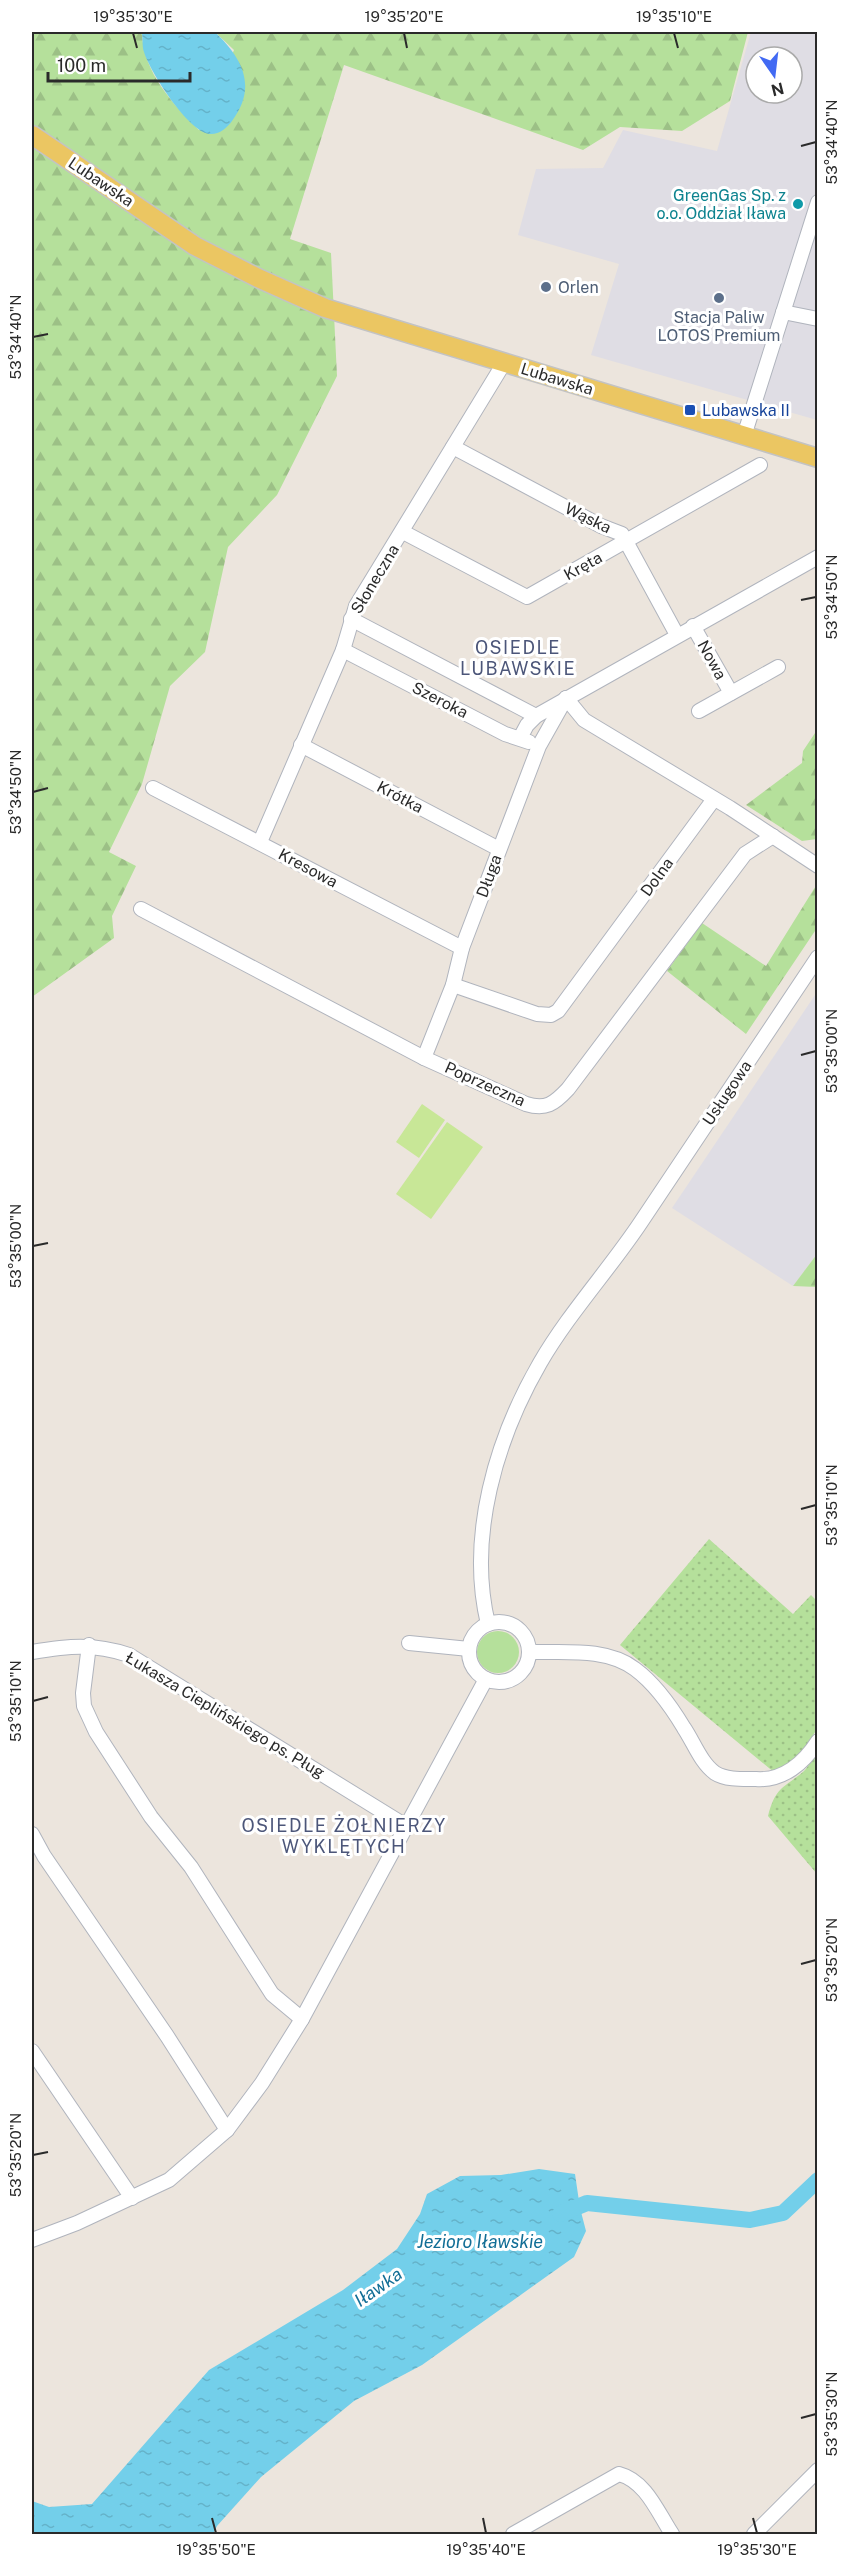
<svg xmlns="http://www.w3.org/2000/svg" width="849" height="2566" viewBox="0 0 849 2566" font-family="'Public Sans',sans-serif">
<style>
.industrial{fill:#dfdde4;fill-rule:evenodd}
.grass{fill:#b5e09b}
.forest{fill:url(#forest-firs)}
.garden{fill:url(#garden-dots)}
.pitch{fill:#c8e797}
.water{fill:url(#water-ripples)}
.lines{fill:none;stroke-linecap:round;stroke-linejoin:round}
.river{stroke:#73cfea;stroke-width:16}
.minor-casing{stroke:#b0b4bd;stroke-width:16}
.major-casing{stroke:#c3c3c3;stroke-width:21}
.minor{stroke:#fff;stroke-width:14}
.major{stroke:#ebc662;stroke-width:18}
.ticks{fill:none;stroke:#2a2a2a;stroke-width:2}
.culture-dot{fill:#0f9aa8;stroke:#fff;stroke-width:2}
.service-dot{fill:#5c6f8a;stroke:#fff;stroke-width:2}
.transit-dot{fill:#1a4fb4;stroke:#fff;stroke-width:2}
.labels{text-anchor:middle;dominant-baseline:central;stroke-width:6;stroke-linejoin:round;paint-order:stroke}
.street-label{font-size:16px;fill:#2a2a2a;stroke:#fff}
.culture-label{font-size:16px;fill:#0d838f;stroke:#fff;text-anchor:end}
.service-label{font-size:16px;fill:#4e5e75;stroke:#fff;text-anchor:start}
.transit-label{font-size:16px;fill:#164399;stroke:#fff;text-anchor:start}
.neighbourhood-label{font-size:18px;letter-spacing:1.5px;fill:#4c5679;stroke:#fff}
.water-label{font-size:18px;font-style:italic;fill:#126e96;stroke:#fff}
.neatline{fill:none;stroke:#2a2a2a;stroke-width:2}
.ticks-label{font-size:15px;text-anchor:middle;fill:#2a2a2a}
</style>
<defs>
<pattern id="forest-firs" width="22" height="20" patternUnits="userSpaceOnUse" patternTransform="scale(1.5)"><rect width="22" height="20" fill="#b5e09b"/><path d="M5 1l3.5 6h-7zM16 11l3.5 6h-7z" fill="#9cc086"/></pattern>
<pattern id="garden-dots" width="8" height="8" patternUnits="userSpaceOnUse" patternTransform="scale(1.5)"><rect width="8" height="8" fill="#b5e09b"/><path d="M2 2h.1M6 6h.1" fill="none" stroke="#9cc086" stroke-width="1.8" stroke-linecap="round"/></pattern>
<pattern id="water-ripples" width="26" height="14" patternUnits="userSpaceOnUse" patternTransform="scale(1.5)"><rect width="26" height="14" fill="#73cfea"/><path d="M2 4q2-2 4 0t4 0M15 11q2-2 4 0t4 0" fill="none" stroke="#64b2c9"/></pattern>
</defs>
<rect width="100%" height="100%" fill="#ece5dd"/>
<g class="industrial">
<path d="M 751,32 L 817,32 L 817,420 L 591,355 L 619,264 L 518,235 L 536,169 L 603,168 L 623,130 L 717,151 ZM 756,57 L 792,57 L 792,93 L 756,93 Z"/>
<path d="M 817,992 L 817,1254 L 793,1286 L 672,1208 Z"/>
</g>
<circle class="grass" cx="498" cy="1652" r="21"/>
<g class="forest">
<path d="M 32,32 L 145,32 L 142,34 C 144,73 172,103 199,130 L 234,50 L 215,32 L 748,32 L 730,101 L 682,131 L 620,127 L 583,150 L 344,65 L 290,239 L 331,253 L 337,376 L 277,495 L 228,547 L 205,652 L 170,686 L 142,784 L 109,852 L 136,866 L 112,916 L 114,938 L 32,997 Z"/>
<path d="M 817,730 L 817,839 L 802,841 L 746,805 L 802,763 L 803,751 Z"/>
<path d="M 817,884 L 817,928 L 746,1034 L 667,971 L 702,923 L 766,966 Z"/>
<path d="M 817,1254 L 817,1287 L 793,1286 Z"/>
</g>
<g class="garden">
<path d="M 709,1539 L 793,1614 L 811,1595 L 817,1601 L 817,1729 L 798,1759 L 775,1773 L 620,1645 Z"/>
<path d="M 817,1751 L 817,1874 L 768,1816 C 776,1786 783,1789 804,1771 C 809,1766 813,1757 817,1751 Z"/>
</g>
<g class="pitch">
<path d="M 422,1104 L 445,1120 L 419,1158 L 396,1142 Z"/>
<path d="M 447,1122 L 483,1147 L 431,1219 L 396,1194 Z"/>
</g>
<g class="water">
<path d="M 145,32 L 215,32 C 242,58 258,86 232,121 C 227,128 219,135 209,134 C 188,131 150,72 144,52 C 142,47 143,40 142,34 Z"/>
<path d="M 539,2169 L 575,2174 L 580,2208 L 586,2231 L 574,2257 L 422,2365 L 354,2401 L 261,2477 L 217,2526 L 213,2534 L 32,2534 L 32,2501 L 49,2507 L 92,2504 L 209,2370 L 343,2290 L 397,2249 L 420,2214 L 427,2194 L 460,2176 L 501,2175 Z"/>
</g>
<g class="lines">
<path class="river" d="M 560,2214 L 587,2203 L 750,2220 L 783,2213 L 818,2180"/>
<g class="minor-casing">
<g id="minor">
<path d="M 783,312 L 818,319"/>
<path d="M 744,436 L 818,202"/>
<path d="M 453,447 L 601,526 L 622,534 L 677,635"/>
<path d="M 403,532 L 527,597 L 760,465"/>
<path d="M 351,619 L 536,716"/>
<path d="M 693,626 L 731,693"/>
<path d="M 343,650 L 505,734 L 529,742"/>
<path d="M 566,698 L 584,720 L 730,808 L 818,866"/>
<path d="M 699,711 L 778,667"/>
<path d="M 520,738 L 527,725 L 536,716 L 818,557"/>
<path d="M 301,745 L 499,849"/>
<path d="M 153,788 L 462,948"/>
<path d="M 260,842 L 343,650 L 356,606 L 504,363"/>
<path d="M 141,909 L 424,1058 L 526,1104 C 546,1110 554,1104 568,1089 L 745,854 L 773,836"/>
<path d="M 453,985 L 537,1014 L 551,1015 L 558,1011 L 714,799"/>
<path d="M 424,1058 L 453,985 L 462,948 L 539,746 L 566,698"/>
<circle cx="499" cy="1652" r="30"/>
<path d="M 488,1624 C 467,1537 496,1439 540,1363 C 569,1313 609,1270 641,1222 C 700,1134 759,1045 818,957"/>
<path d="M 409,1643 L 469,1649"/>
<path d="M 89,1645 L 83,1693 L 84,1706 L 96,1732 L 151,1817 L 191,1867 L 272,1994 L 302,2019"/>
<path d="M 32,1652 C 68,1646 93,1643 129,1655 L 406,1826"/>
<path d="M 529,1652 C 563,1653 606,1647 635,1669 C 654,1683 672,1708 684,1728 C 694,1743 701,1763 715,1773 C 726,1780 743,1779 756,1779 C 783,1781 804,1763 818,1741"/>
<path d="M 32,1834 L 44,1856 L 167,2036 L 227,2130"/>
<path d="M 32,2051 L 132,2198"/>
<path d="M 32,2240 L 77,2223 L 169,2180 L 227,2130 L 262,2083 L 302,2019 L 486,1679"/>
<path d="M 513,2534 L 619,2474 C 646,2481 658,2513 672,2534"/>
<path d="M 754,2534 L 818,2470"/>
</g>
</g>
<g class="major-casing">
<path id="major" d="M 32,135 L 195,246 L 258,278 L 325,308 L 818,458"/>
</g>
<use href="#minor" class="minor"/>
<use href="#major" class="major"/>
</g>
<path class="ticks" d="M 133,33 L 137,48M 404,33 L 407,48M 674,33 L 678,48M 801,146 L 816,142M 33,337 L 48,334M 801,600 L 816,597M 33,792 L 48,788M 801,1055 L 816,1051M 33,1246 L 48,1243M 801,1509 L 816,1505M 33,1701 L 48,1697M 801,1964 L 816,1960M 33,2155 L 48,2152M 801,2418 L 816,2414M 212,2518 L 216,2533M 483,2518 L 486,2533M 753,2518 L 757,2533"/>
<circle class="culture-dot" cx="798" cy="204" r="6"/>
<g class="service-dot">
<circle cx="546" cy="287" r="6"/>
<circle cx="719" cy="298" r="6"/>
</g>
<rect class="transit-dot" x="684" y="404" width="12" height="12" rx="3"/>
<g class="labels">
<g class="street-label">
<text transform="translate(101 182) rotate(34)">Lubawska</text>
<text transform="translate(557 379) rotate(17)">Lubawska</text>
<text transform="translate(588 518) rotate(26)">Wąska</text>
<text transform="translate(583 566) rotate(-29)">Kręta</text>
<text transform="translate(375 579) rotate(-59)">Słoneczna</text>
<text transform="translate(712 660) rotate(61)">Nowa</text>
<text transform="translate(440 700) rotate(27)">Szeroka</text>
<text transform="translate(400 797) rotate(28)">Krótka</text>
<text transform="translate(308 868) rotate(28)">Kresowa</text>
<text transform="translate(489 876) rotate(-70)">Długa</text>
<text transform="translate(657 877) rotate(-54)">Dolna</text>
<text transform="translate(485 1084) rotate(24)">Poprzeczna</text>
<text transform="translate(727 1093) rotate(-56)">Usługowa</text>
<text transform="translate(225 1715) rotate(31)">Łukasza Cieplińskiego ps. Pług</text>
</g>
<g class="culture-label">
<text x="786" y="195">GreenGas Sp. z<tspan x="786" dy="18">o.o. Oddział Iława</tspan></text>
</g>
<g class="service-label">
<text x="558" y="287">Orlen</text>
<text x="719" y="317" text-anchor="middle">Stacja Paliw<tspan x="719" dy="18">LOTOS Premium</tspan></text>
</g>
<g class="transit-label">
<text x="702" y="410">Lubawska II</text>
</g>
<g class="neighbourhood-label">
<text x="518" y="647">OSIEDLE<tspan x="518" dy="21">LUBAWSKIE</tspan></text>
<text x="344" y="1825">OSIEDLE ŻOŁNIERZY<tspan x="344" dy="21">WYKLĘTYCH</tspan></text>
</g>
<g class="water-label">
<text x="480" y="2241">Jezioro Iławskie</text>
<text transform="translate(378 2287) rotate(-35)">Iławka</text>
</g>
</g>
<rect width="849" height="2566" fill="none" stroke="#ffffff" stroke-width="66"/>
<g transform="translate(774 75) rotate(166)"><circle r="28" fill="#ffffff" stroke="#aaaaaa" stroke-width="1.5"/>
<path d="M0-4.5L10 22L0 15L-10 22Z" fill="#426af3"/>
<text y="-9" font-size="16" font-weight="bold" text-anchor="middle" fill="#2a2a2a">N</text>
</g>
<path d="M48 72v9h142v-9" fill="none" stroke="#2a2a2a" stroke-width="3"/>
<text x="57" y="72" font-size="18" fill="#2a2a2a" stroke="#ffffff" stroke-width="4.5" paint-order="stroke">100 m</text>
<rect x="33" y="33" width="783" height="2500" class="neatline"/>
<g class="ticks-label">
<text x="133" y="22">19°35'30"E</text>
<text x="404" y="22">19°35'20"E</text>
<text x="674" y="22">19°35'10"E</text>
<text transform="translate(832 142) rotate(-90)" y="5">53°34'40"N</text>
<text transform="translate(16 337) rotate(-90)" y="5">53°34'40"N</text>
<text transform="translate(832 597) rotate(-90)" y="5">53°34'50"N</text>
<text transform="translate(16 792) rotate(-90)" y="5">53°34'50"N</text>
<text transform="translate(832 1051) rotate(-90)" y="5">53°35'00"N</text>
<text transform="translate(16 1246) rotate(-90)" y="5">53°35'00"N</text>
<text transform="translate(832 1505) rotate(-90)" y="5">53°35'10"N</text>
<text transform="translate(16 1701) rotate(-90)" y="5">53°35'10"N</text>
<text transform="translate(832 1960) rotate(-90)" y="5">53°35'20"N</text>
<text transform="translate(16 2155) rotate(-90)" y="5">53°35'20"N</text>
<text transform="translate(832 2414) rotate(-90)" y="5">53°35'30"N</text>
<text x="216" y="2555">19°35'50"E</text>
<text x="486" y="2555">19°35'40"E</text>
<text x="757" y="2555">19°35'30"E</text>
</g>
</svg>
